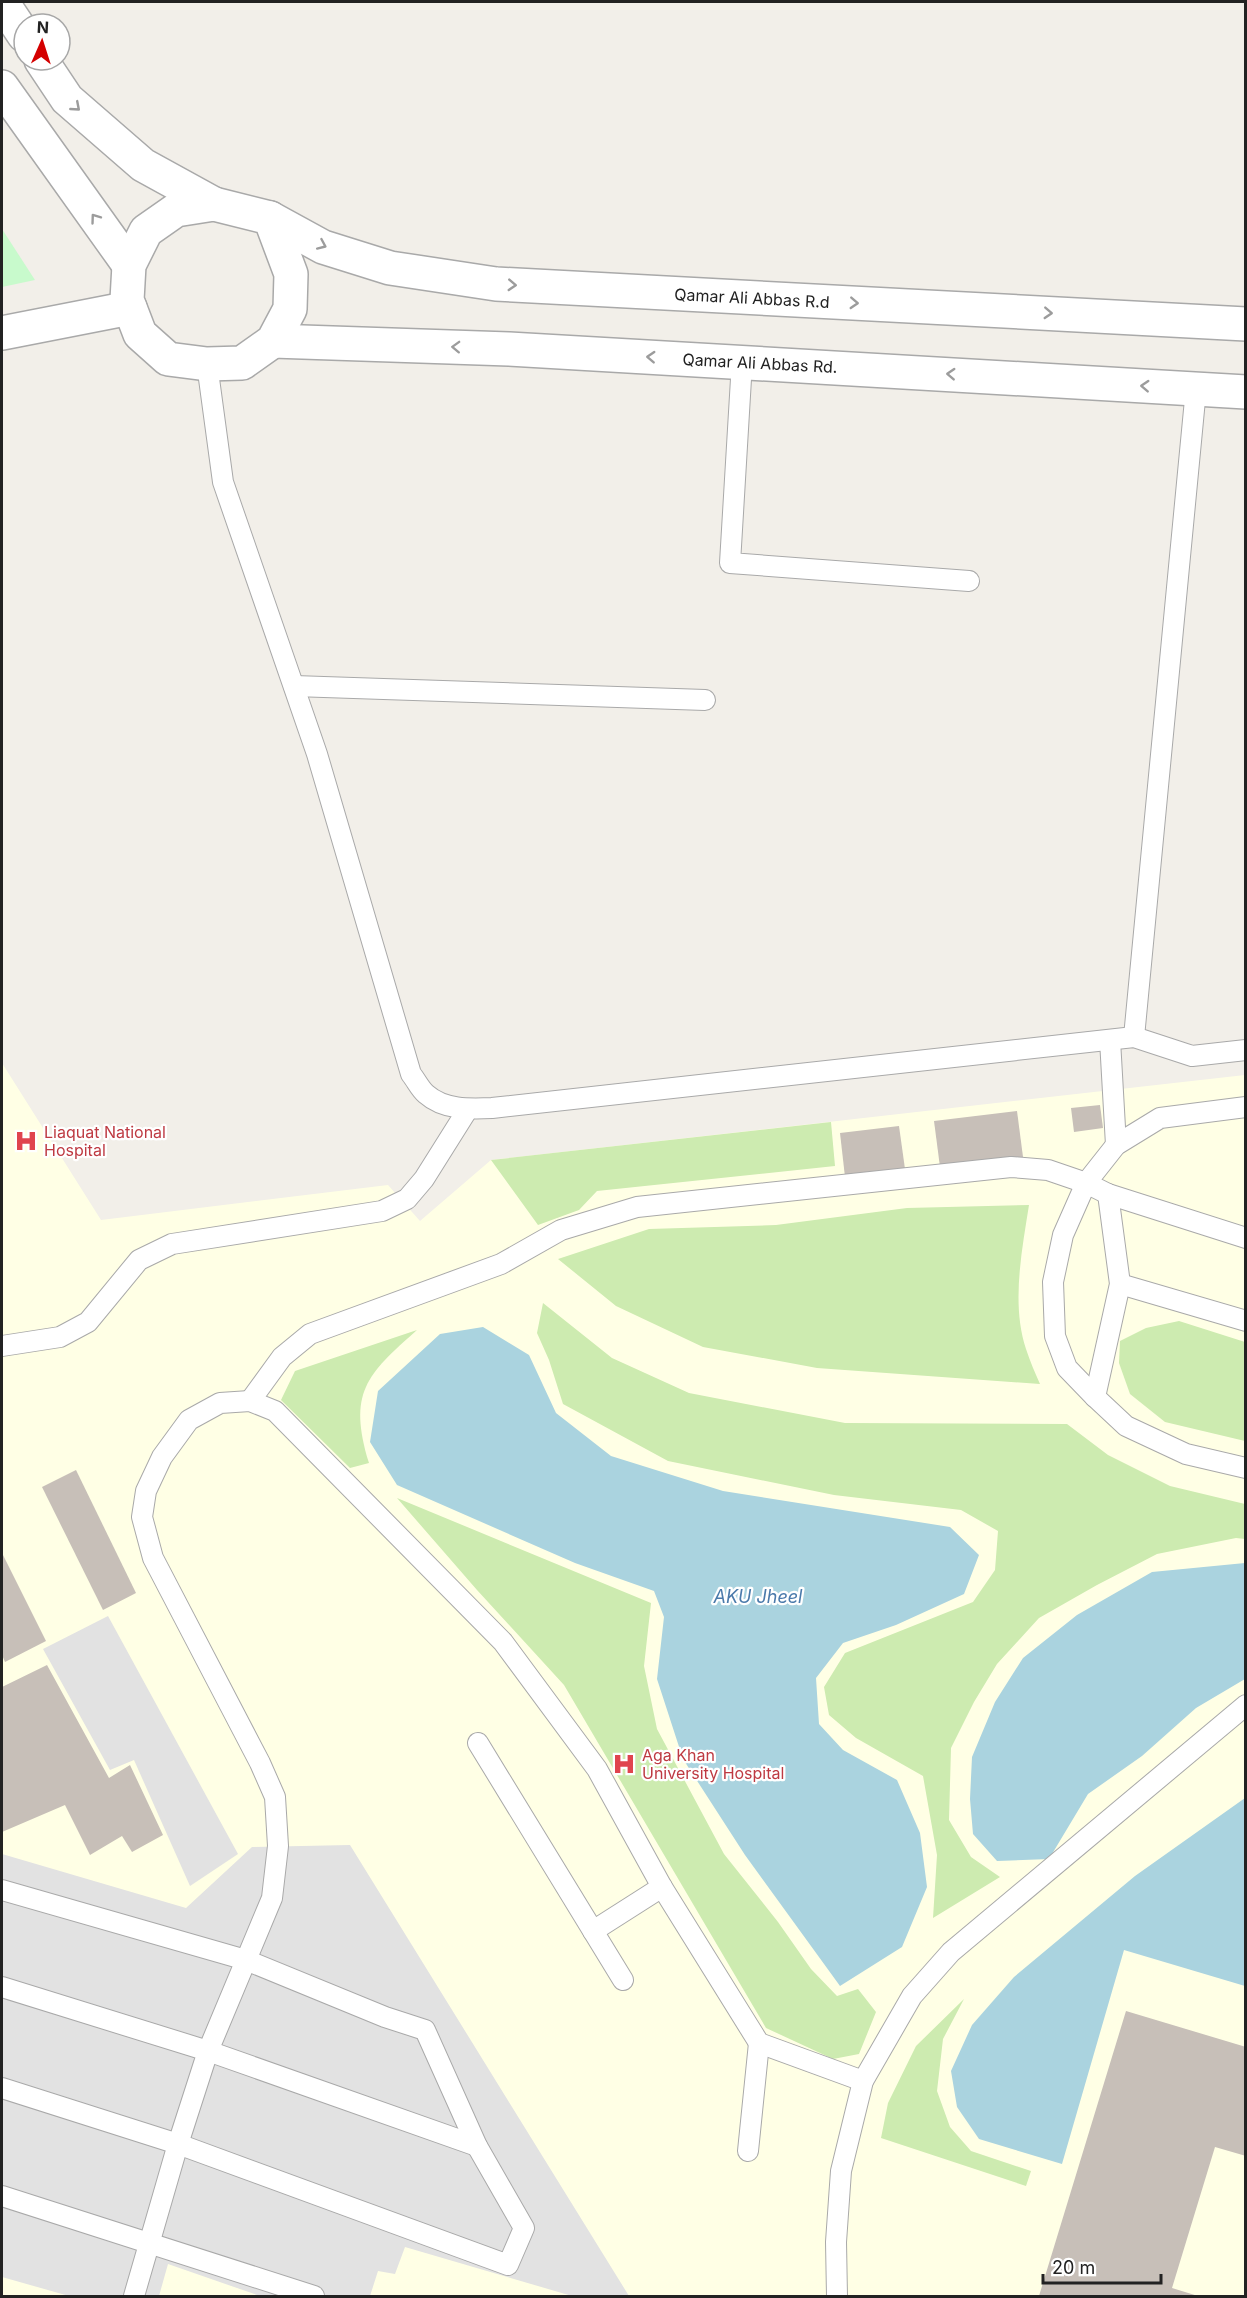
<svg xmlns="http://www.w3.org/2000/svg" width="1247" height="2298" viewBox="0 0 1247 2298" font-family="Inter,sans-serif">
<style>
.education{fill:#ffffe5}
.grass{fill:#cdebb0}
.park{fill:#c8facc}
.parking{fill:#e2e2e2}
.water{fill:#aad3df}
.building{fill:#c7bfb8}
.lines{fill:none;stroke-linecap:round;stroke-linejoin:round}
.service-casing{stroke:#a9a9a9;stroke-width:22}
.minor-casing{stroke:#a9a9a9;stroke-width:36}
.service{stroke:#fff;stroke-width:20}
.minor{stroke:#fff;stroke-width:33}
.oneway{stroke:#9c9c9c}
.labels{text-anchor:middle;dominant-baseline:central;stroke-width:4.5;stroke-linejoin:round;paint-order:stroke}
.street-label{font-size:16px;fill:#222;stroke:#fff}
.health-label{font-size:16px;fill:#be3a42;stroke:#fff;text-anchor:start}
.water-label{font-size:18px;font-style:italic;fill:#4a7aab;stroke:#fff}
</style>
<rect width="100%" height="100%" fill="#f2efe9"/>
<path class="education" d="M 2,1063 L 101,1220 L 388,1185 L 420,1221 L 491,1160 L 1245,1075 L 1245,2296 L 2,2296 Z"/>
<g class="grass">
<path d="M 831,1122 L 835,1166 L 597,1191 L 579,1210 L 538,1225 L 491,1160 Z"/>
<path d="M 1029,1205 C 1022,1250 1011,1304 1026,1349 C 1030,1361 1035,1373 1040,1384 L 817,1368 L 703,1347 L 616,1306 L 558,1259 L 649,1229 L 776,1225 L 907,1208 Z"/>
<path d="M 543,1303 L 612,1358 L 689,1393 L 845,1423 L 1067,1424 L 1108,1455 L 1170,1486 L 1245,1504 L 1245,1539 L 1236,1538 L 1157,1554 L 1097,1585 L 1039,1618 L 997,1664 L 974,1702 L 951,1748 L 949,1820 L 971,1857 L 1000,1877 L 933,1918 L 937,1855 L 923,1776 L 856,1738 L 829,1715 L 824,1687 L 845,1653 L 973,1602 L 995,1570 L 998,1531 L 961,1510 L 834,1495 L 668,1461 L 563,1404 L 549,1360 L 537,1333 Z"/>
<path d="M 1179,1321 L 1245,1342 L 1245,1441 L 1165,1422 L 1130,1394 L 1119,1363 L 1120,1341 L 1146,1328 Z"/>
<path d="M 417,1330 C 366,1375 348,1393 369,1463 L 350,1468 L 281,1400 L 295,1371 Z"/>
<path d="M 397,1498 L 651,1603 L 644,1666 L 657,1729 L 724,1854 L 778,1922 L 811,1969 L 837,1996 L 858,1989 L 876,2012 L 859,2054 L 833,2059 L 766,2028 L 564,1685 L 477,1590 Z"/>
<path d="M 964,1999 L 943,2039 L 937,2091 L 950,2127 L 971,2151 L 1031,2171 L 1026,2186 L 881,2138 L 888,2103 L 916,2046 Z"/>
</g>
<path class="park" d="M 2,229 L 35,280 L 2,287 Z"/>
<g class="parking">
<path d="M 108,1616 L 238,1854 L 190,1886 L 134,1760 L 110,1770 L 43,1649 Z"/>
<path d="M 350,1845 L 629,2296 L 572,2296 L 405,2247 L 395,2274 L 378,2271 L 370,2296 L 260,2296 L 168,2264 L 159,2296 L 69,2296 L 2,2277 L 2,1854 L 186,1908 L 252,1847 Z"/>
</g>
<g class="water">
<path d="M 483,1327 L 529,1355 L 556,1413 L 611,1456 L 723,1491 L 950,1527 L 979,1555 L 964,1594 L 896,1625 L 843,1643 L 816,1678 L 819,1724 L 843,1750 L 897,1780 L 920,1833 L 927,1887 L 902,1947 L 840,1986 L 745,1855 L 683,1759 L 657,1679 L 664,1617 L 654,1591 L 575,1563 L 397,1485 L 370,1442 L 378,1391 L 440,1334 Z"/>
<path d="M 1245,1563 L 1245,1679 L 1196,1708 L 1142,1756 L 1088,1794 L 1049,1859 L 997,1861 L 973,1834 L 970,1799 L 972,1757 L 995,1702 L 1023,1658 L 1077,1615 L 1152,1572 Z"/>
<path d="M 1245,1798 L 1245,1986 L 1124,1950 L 1062,2164 L 979,2139 L 957,2107 L 951,2071 L 972,2025 L 1014,1977 L 1135,1876 Z"/>
</g>
<g class="building">
<path d="M 1100,1105 L 1103,1128 L 1074,1132 L 1071,1108 Z"/>
<path d="M 1017,1111 L 1023,1157 L 940,1167 L 934,1121 Z"/>
<path d="M 899,1126 L 905,1169 L 845,1177 L 840,1133 Z"/>
<path d="M 76,1470 L 136,1593 L 103,1610 L 42,1487 Z"/>
<path d="M 2,1553 L 46,1641 L 5,1662 L 2,1655 Z"/>
<path d="M 47,1665 L 109,1778 L 130,1765 L 163,1835 L 132,1852 L 122,1836 L 90,1855 L 65,1805 L 2,1832 L 2,1687 Z"/>
<path d="M 1126,2011 L 1246,2047 L 1246,2156 L 1215,2147 L 1172,2288 L 1198,2296 L 1039,2296 Z"/>
</g>
<g class="lines">
<g class="service-casing">
<g id="service">
<path d="M 742,362 L 730,563 L 969,581"/>
<path d="M 207,364 L 223,482 L 317,754 L 411,1074 C 416,1080 420,1089 426,1094 C 444,1110 469,1109 492,1108 L 1134,1037 L 1192,1056 L 1246,1050"/>
<path d="M 294,686 L 705,700"/>
<path d="M 1134,1037 L 1196,389"/>
<path d="M 1110,1040 L 1116,1145"/>
<path d="M 1246,1107 L 1160,1118 L 1116,1145 L 1086,1183 L 1063,1235 L 1053,1282 L 1055,1336 L 1067,1368 L 1095,1397 L 1126,1426 L 1186,1454 L 1246,1468"/>
<path d="M 1120,1284 L 1246,1321"/>
<path d="M 2,1346 L 60,1337 L 88,1322 L 139,1260 L 172,1244 L 382,1211 L 407,1199 L 424,1179 L 468,1109"/>
<path d="M 1095,1397 L 1120,1284 L 1108,1194"/>
<path d="M 250,1401 L 282,1357 L 310,1334 L 501,1264 L 561,1230 L 637,1207 L 1011,1167 L 1048,1170 L 1086,1183 L 1108,1194 L 1246,1238"/>
<path d="M 478,1743 L 623,1980"/>
<path d="M 2,1890 L 246,1960 L 385,2017 L 425,2030 L 477,2146 L 524,2228 L 508,2265 L 178,2144 L 2,2088"/>
<path d="M 593,1931 L 662,1887"/>
<path d="M 2,1987 L 208,2051 L 477,2146"/>
<path d="M 748,2151 L 759,2043"/>
<path d="M 2,2196 L 314,2296"/>
<path d="M 134,2296 L 178,2144 L 208,2051 L 272,1898 L 278,1846 L 275,1797 L 260,1763 L 153,1558 L 142,1517 L 146,1491 L 162,1457 L 189,1420 L 220,1403 L 250,1401 L 275,1411 L 503,1642 L 597,1769 L 662,1887 L 759,2043 L 863,2081"/>
<path d="M 837,2296 L 836,2242 L 841,2171 L 863,2081 L 912,1996 L 951,1952 L 1246,1705"/>
</g>
</g>
<g class="minor-casing">
<g id="minor">
<path d="M 2,2 L 24,35"/>
<path d="M 41,60 L 67,99 L 143,165 L 214,204"/>
<path d="M 2,87 L 129,265"/>
<path d="M 214,204 L 270,218 L 291,274 L 290,309 L 273,341 L 242,363 L 207,364 L 168,359 L 140,334 L 127,300 L 129,265 L 146,231 L 176,210 Z"/>
<path d="M 270,218 L 323,247 L 390,268 L 496,284 L 1246,324"/>
<path d="M 2,333 L 130,308"/>
<path d="M 273,341 L 509,349 L 1246,392"/>
</g>
</g>
<use href="#service" class="service"/>
<use href="#minor" class="minor"/>
</g>
<defs><path id="oneway-chevron" d="M-2-3.5L2.5 0L-2 3.5" fill="none" stroke-width="1.6" stroke-linecap="round" stroke-linejoin="round" transform="scale(1.5)"/></defs>
<g class="oneway">
<use href="#oneway-chevron" transform="translate(76 107) rotate(41)"/>
<use href="#oneway-chevron" transform="translate(95 218) rotate(-126)"/>
<use href="#oneway-chevron" transform="translate(322 245) rotate(24)"/>
<use href="#oneway-chevron" transform="translate(512 285) rotate(3)"/>
<use href="#oneway-chevron" transform="translate(854 303) rotate(3)"/>
<use href="#oneway-chevron" transform="translate(1048 313) rotate(3)"/>
<use href="#oneway-chevron" transform="translate(456 347) rotate(-178)"/>
<use href="#oneway-chevron" transform="translate(651 357) rotate(-177)"/>
<use href="#oneway-chevron" transform="translate(951 374) rotate(-177)"/>
<use href="#oneway-chevron" transform="translate(1145 386) rotate(-177)"/>
</g>
<defs>
<g id="hospital-bare" transform="scale(1.8)"><path d="M-5-5h3v3.5h4V-5h3V5h-3V1.5h-4V5h-3Z" fill="#e0444e" stroke="#fff" stroke-width="2.5" paint-order="stroke"/></g>
</defs>
<g fill-rule="evenodd">
<use href="#hospital-bare" x="26" y="1141"/>
<use href="#hospital-bare" x="624" y="1764"/>
</g>
<g class="labels">
<g class="street-label">
<text transform="translate(752 298) rotate(3)">Qamar Ali Abbas R.d</text>
<text transform="translate(760 363) rotate(3)">Qamar Ali Abbas Rd.</text>
</g>
<g class="health-label">
<text x="44" y="1132">Liaquat National<tspan x="44" dy="18">Hospital</tspan></text>
<text x="642" y="1755">Aga Khan<tspan x="642" dy="18">University Hospital</tspan></text>
</g>
<g class="water-label">
<text x="758" y="1596">AKU Jheel</text>
</g>
</g>
<rect width="1247" height="2298" fill="none" stroke="#222222" stroke-width="6"/>
<g transform="translate(42 42) rotate(3)"><circle r="28" fill="#ffffff" stroke="#a7a7a7" stroke-width="1.5"/>
<path d="M0-4.5L10 22L0 15L-10 22Z" fill="#d40000"/>
<text y="-9" font-size="16" font-weight="bold" text-anchor="middle" fill="#222222">N</text>
</g>
<path d="M1043 2274v9h118v-9" fill="none" stroke="#222222" stroke-width="3"/>
<text x="1052" y="2274" font-size="18" fill="#222222" stroke="#ffffff" stroke-width="4.5" paint-order="stroke">20 m</text>
</svg>
